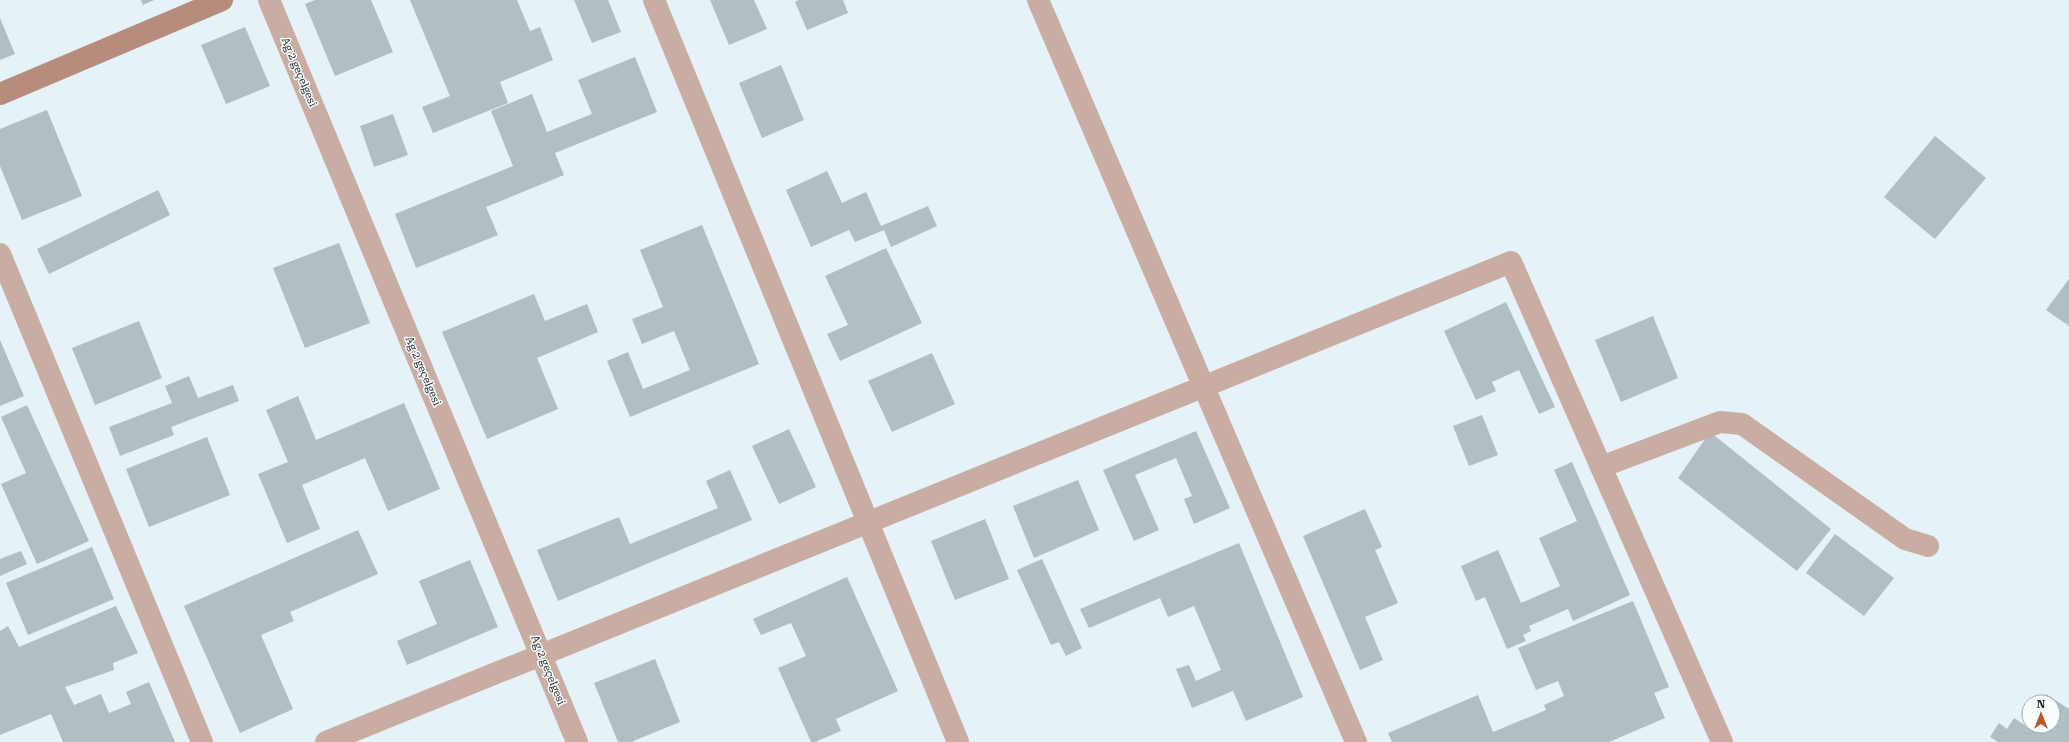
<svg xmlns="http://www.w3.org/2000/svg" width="2069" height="742" viewBox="0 0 2069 742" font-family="'Roboto Serif',serif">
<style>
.building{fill:#b1bec3}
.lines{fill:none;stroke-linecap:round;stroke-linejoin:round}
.street{stroke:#caada2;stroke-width:22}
.secondary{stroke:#b68d7c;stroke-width:22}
.labels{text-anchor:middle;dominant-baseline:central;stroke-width:3;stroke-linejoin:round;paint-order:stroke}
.street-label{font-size:11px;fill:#2a2f32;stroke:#fafdfe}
</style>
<rect width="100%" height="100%" fill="#e5f2f8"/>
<g class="building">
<path d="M 141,0 L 154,0 L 143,5 Z"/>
<path d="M 315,0 L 371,0 L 393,52 L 335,76 L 305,4 Z"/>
<path d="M 410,0 L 517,0 L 530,31 L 540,27 L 553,60 L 500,82 L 508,103 L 433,133 L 422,107 L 450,96 Z"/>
<path d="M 574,0 L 608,0 L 621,32 L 592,43 Z"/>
<path d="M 710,0 L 754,0 L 767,29 L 729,45 Z"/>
<path d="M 799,0 L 843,0 L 848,13 L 807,30 L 795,2 Z"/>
<path d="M 0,18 L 15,54 L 0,60 Z"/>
<path d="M 245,27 L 270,86 L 226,104 L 201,45 Z"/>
<path d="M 635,57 L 657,112 L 555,153 L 564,175 L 486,207 L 498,235 L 416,268 L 395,214 L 513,166 L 491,111 L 532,94 L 547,132 L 592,114 L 578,80 Z"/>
<path d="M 781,65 L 804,120 L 762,138 L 739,83 Z"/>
<path d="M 47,110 L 82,196 L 22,220 L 0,166 L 0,129 Z"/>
<path d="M 393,114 L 408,155 L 374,167 L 360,126 Z"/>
<path d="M 1935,136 L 1986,178 L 1935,239 L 1884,197 Z"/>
<path d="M 827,171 L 842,203 L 866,192 L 881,226 L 928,206 L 937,226 L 891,247 L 884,230 L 855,242 L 849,230 L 811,247 L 786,190 Z"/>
<path d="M 158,190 L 170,215 L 49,274 L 37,249 Z"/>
<path d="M 702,225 L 759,364 L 630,417 L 607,361 L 628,352 L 643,389 L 690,370 L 674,331 L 642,344 L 632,319 L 663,307 L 640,250 Z"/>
<path d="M 339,243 L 370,323 L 305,348 L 273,268 Z"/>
<path d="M 886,248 L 922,323 L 840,361 L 827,334 L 848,325 L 825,276 Z"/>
<path d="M 2069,279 L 2069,326 L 2046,310 Z"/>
<path d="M 534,294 L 545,321 L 587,304 L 598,332 L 537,358 L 558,409 L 487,439 L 442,332 Z"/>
<path d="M 1506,302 L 1555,407 L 1539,414 L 1519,370 L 1492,382 L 1496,391 L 1476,400 L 1444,331 Z"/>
<path d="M 1653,316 L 1678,378 L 1621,402 L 1595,340 Z"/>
<path d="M 139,321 L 162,378 L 95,405 L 72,348 Z"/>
<path d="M 0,340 L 24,396 L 0,406 Z"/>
<path d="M 932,353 L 955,404 L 892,432 L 868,381 Z"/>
<path d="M 189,376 L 198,398 L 233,385 L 239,401 L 171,427 L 174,435 L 120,456 L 109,427 L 172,403 L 165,386 Z"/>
<path d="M 298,396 L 316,440 L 404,403 L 440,489 L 388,511 L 365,458 L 302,485 L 320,529 L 287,543 L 258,474 L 288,462 L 266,410 Z"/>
<path d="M 27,405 L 89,541 L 37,564 L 1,484 L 26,473 L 1,417 Z"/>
<path d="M 1482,415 L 1498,455 L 1469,466 L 1453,426 Z"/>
<path d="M 789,429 L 816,487 L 779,504 L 752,446 Z"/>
<path d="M 1196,431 L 1230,508 L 1194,524 L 1184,499 L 1192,496 L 1176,458 L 1135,475 L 1159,530 L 1134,541 L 1103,470 Z"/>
<path d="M 1710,432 L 1831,529 L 1797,571 L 1678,478 Z"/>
<path d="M 207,437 L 230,495 L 149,527 L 126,469 Z"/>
<path d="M 1572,462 L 1630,595 L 1573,621 L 1568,609 L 1529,626 L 1531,631 L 1523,635 L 1526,641 L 1507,649 L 1485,597 L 1476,601 L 1461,566 L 1498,550 L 1521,603 L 1560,586 L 1539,538 L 1577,521 L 1554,470 Z"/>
<path d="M 730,470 L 752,520 L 558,601 L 537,550 L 619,517 L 630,544 L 718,508 L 706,481 Z"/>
<path d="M 1078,480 L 1099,530 L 1034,558 L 1013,506 Z"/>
<path d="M 1365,509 L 1382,547 L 1375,550 L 1398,603 L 1365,617 L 1383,660 L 1360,670 L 1303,536 Z"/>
<path d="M 985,519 L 1009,579 L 955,600 L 931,541 Z"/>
<path d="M 358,530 L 378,574 L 290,612 L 294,621 L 261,635 L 293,709 L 240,733 L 184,606 Z"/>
<path d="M 1835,534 L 1894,578 L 1864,616 L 1806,573 Z"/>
<path d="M 1239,543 L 1303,697 L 1246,721 L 1233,691 L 1192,708 L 1176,669 L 1189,665 L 1196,681 L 1221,670 L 1194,606 L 1168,617 L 1160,598 L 1089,628 L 1080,609 Z"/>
<path d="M 92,547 L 114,599 L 28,635 L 6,583 Z"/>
<path d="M 21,551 L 27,564 L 0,576 L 0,559 Z"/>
<path d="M 1042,559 L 1082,648 L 1066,656 L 1059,642 L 1051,645 L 1017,570 Z"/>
<path d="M 470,560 L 498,627 L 407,665 L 397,641 L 437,624 L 419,581 Z"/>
<path d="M 847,577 L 898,691 L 836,719 L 841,731 L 815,742 L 811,742 L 778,668 L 806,656 L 791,623 L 761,635 L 753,619 Z"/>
<path d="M 1633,601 L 1669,687 L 1654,693 L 1665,718 L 1609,742 L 1392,742 L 1388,733 L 1478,695 L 1493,732 L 1546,710 L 1544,705 L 1564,696 L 1558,681 L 1536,690 L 1518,648 Z"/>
<path d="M 116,606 L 138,653 L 113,663 L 114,670 L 65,687 L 74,705 L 101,694 L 109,713 L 131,704 L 126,692 L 149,682 L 175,742 L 63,742 L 51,714 L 0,735 L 0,631 L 8,626 L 19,647 Z"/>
<path d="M 655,659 L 680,722 L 631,742 L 618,742 L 594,683 Z"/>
<path d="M 2046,694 L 2069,709 L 2069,742 L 1998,742 L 1990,737 L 1999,723 L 2007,729 L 2014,718 L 2026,726 L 2029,721 L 2029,726 L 2053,726 L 2053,702 L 2041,702 Z"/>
</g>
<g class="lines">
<g class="street">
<path d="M 269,0 L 577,742"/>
<path d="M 654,0 L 958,742"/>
<path d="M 1038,0 L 1356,742"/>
<path d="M 0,254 L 202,742"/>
<path d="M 1601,467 L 1720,422 L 1742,424 L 1905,539 L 1928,546"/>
<path d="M 326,742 L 1511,262 L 1722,742"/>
</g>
<path class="secondary" d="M 0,94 L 222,0"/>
</g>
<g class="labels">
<g class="street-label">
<text transform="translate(299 72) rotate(67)">Ag 2 geçelgesi</text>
<text transform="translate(423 371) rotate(67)">Ag 2 geçelgesi</text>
<text transform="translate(548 670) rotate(68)">Ag 2 geçelgesi</text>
</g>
</g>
<g transform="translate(2041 714)"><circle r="19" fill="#fafdfe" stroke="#a7abac"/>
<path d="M0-3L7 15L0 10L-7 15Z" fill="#bc5629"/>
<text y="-6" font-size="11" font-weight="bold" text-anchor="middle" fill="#2a2f32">N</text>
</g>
</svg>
